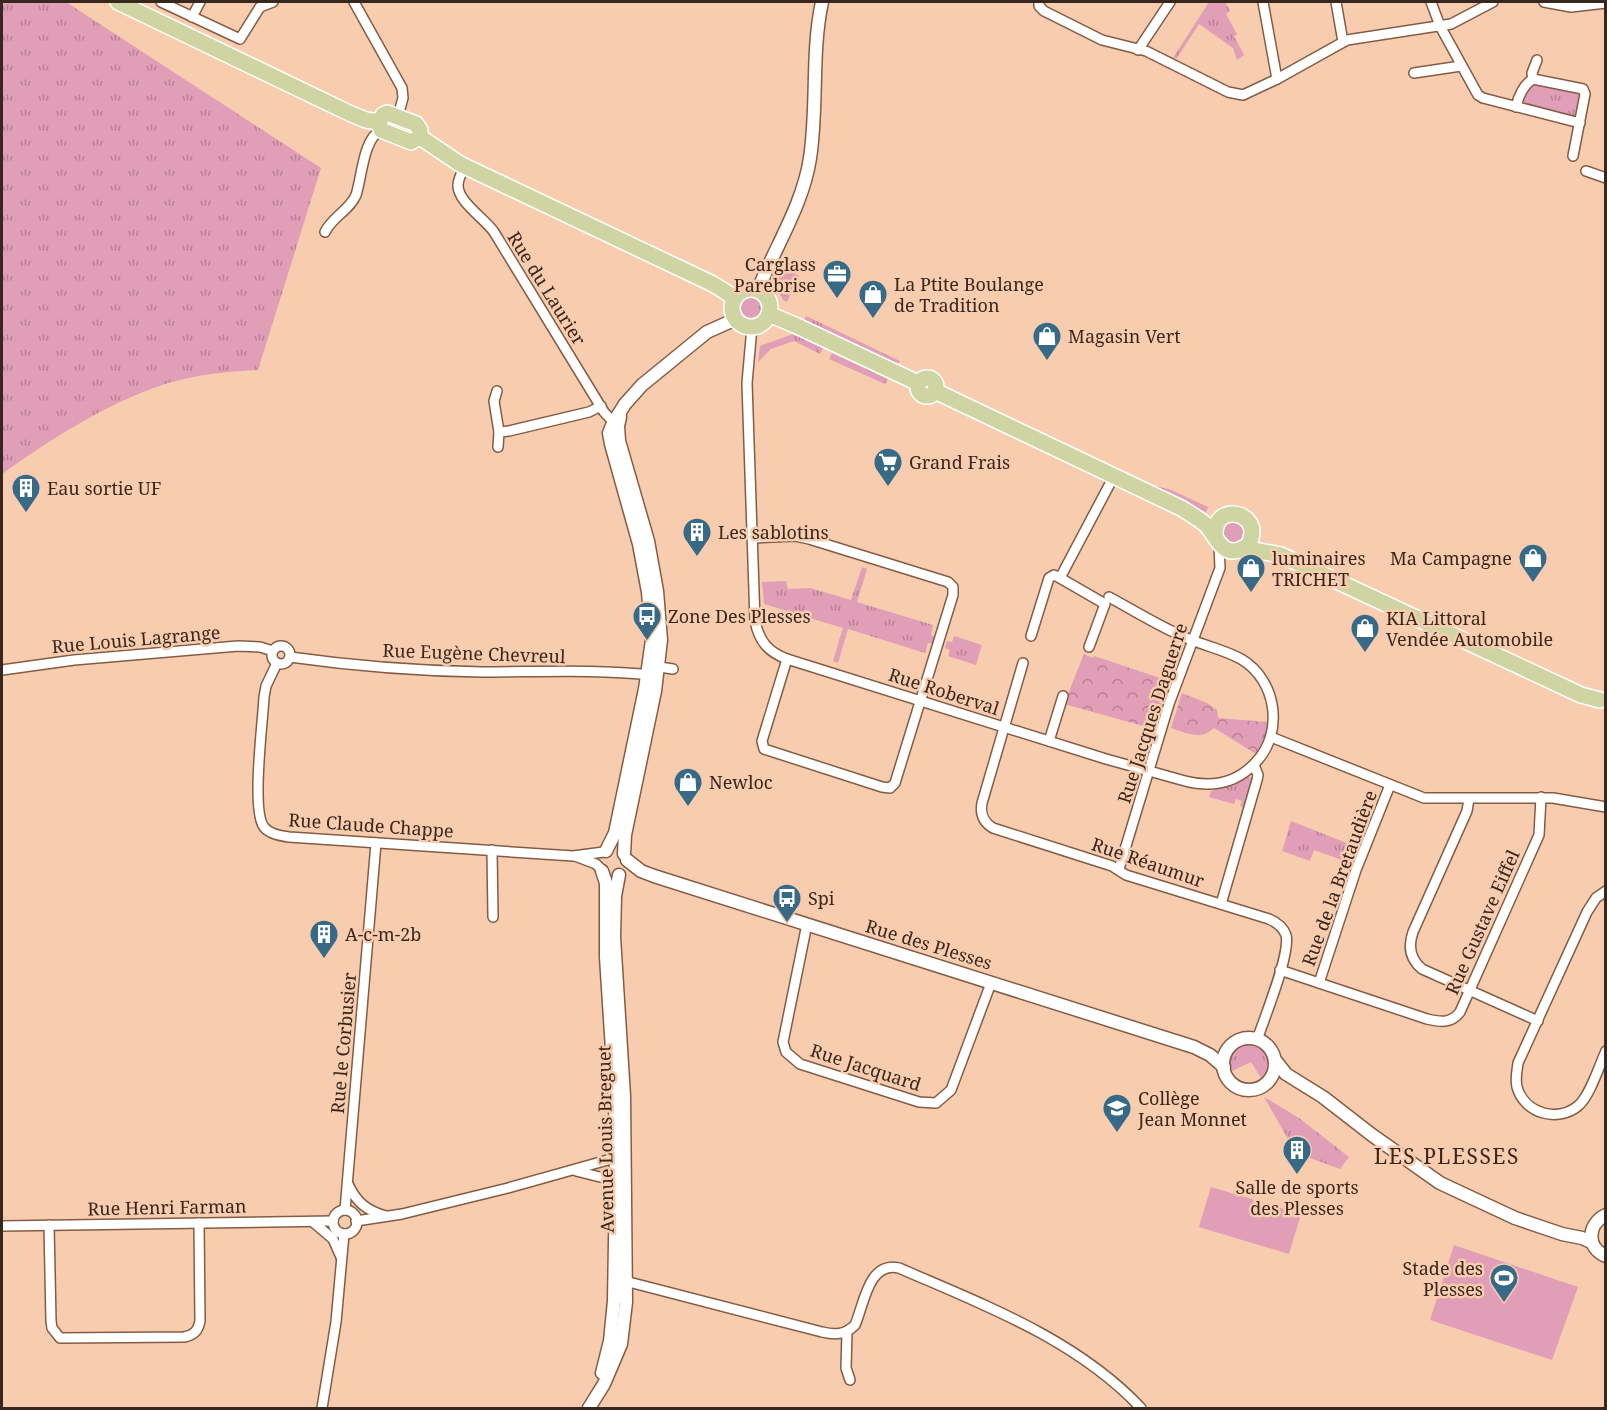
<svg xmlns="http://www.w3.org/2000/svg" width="1607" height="1410" viewBox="0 0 1607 1410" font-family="'Noto Serif',serif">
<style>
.grass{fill:url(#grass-tufts)}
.park{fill:url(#park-crowns)}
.garden{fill:#e19eb7}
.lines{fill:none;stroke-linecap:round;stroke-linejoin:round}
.minor-casing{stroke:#835d43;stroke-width:12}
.tertiary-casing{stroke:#835d43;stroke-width:15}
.primary-casing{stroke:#fff;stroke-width:18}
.minor{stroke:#fff;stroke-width:9}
.tertiary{stroke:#fff;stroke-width:12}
.primary{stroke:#ced5a3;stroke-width:15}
.labels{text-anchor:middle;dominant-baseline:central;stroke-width:5;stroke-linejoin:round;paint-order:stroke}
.poi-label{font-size:18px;fill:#38271c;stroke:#f8ccaf;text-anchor:start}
.street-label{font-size:18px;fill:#38271c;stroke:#f8ccaf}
.quarter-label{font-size:21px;letter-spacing:1.5px;fill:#38271c;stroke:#f8ccaf}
</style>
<defs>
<pattern id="grass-tufts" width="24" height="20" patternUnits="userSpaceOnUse" patternTransform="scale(1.5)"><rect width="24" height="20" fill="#e19eb7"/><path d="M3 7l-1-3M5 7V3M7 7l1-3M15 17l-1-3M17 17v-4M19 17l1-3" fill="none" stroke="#b78194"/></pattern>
<pattern id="park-crowns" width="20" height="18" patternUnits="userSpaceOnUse" patternTransform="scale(1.5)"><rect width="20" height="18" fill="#e19eb7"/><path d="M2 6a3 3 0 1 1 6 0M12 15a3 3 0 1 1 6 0" fill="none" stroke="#b78194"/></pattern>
</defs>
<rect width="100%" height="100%" fill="#f8ccaf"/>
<g class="grass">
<path d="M 2,2 L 66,2 L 321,168 L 258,370 C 236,371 215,373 193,377 C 128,389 55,436 2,474 Z"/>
<path d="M 1209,2 L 1225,2 L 1230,11 L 1226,14 L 1237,34 L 1234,36 L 1244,55 L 1237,60 L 1233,48 L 1199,24 L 1177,58 L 1173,58 Z"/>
<path d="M 1534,84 L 1578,92 L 1580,96 L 1577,115 L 1574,117 L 1529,107 L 1524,103 L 1523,96 L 1531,85 Z"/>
<path d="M 777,265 L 779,265 L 799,276 L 787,302 L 783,300 L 772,277 Z"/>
<circle cx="751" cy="308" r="13"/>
<path d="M 806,316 L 900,361 L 897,365 L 803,324 Z"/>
<path d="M 793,334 L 823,348 L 820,354 L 794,341 L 771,349 L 758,362 L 760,346 Z"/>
<path d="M 832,353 L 888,379 L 885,384 L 829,359 Z"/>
<path d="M 1144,484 L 1169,489 L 1208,507 L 1206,512 L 1198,510 Z"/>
<path d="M 1235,519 L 1243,524 L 1245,539 L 1235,546 L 1222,539 L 1224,524 Z"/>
<path d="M 862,567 L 867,569 L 857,602 L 933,625 L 931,635 L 936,637 L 934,644 L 928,643 L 925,653 L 848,629 L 838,663 L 833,661 L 843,628 L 764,604 L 762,582 L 786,581 L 788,589 L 810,588 L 851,600 Z"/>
<path d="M 954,636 L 982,645 L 976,665 L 948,656 L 950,650 L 945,648 L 947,641 L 952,642 Z"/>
<path d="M 1248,777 L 1254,778 L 1246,808 L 1240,806 L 1242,801 L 1236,799 L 1234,804 L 1209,797 L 1211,791 L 1234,785 Z"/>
<path d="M 1291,821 L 1359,848 L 1353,864 L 1314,850 L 1310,861 L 1282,851 Z"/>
<path d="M 1244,1042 C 1271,1042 1280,1062 1264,1083 L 1251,1062 L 1228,1073 C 1225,1058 1231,1049 1244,1042 Z"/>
<path d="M 1264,1097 L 1299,1118 L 1349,1157 L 1340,1169 L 1296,1153 Z"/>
</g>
<g class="park">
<path d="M 1084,654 L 1093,658 L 1094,656 L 1169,681 L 1154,729 L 1064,704 Z"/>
<path d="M 1182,693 L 1207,703 L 1217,710 L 1218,718 L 1268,722 L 1267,733 L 1256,754 L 1214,728 C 1200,741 1187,733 1171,728 Z"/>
</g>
<g class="garden">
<path d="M 1211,1187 L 1301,1214 L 1289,1254 L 1199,1227 Z"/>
<path d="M 1454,1245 L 1578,1287 L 1552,1360 L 1430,1320 Z"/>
</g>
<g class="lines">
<g class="minor-casing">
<g id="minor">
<path d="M 161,2 L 240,39 L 260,7 L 273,2"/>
<path d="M 354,2 L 402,88 L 403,98 L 398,116"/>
<path d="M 1039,2 L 1039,6 L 1044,11 L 1102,40 L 1146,51 L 1228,92 L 1243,95 L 1277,79 L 1347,40 L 1451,24 L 1493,2"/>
<path d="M 1263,2 L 1277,79"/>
<path d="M 1336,2 L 1343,42"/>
<path d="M 1431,2 L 1440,26 L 1478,95 L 1483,98 L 1580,123"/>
<path d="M 1544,2 L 1571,7 L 1606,3"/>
<path d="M 192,17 L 200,2"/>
<path d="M 1138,50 L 1170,2"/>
<path d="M 1414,73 L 1461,66"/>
<path d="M 1533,79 L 1532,73 L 1537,60"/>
<path d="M 1516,107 C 1518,97 1524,84 1533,79 L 1583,89 L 1585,94 L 1573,156"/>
<path d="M 465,166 C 462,172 458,179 458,185 C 457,201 485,219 494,232 L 604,412 L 616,425"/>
<path d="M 1586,171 L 1606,178"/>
<path d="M 325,232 C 332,217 350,210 356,195 C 362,177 363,139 381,130"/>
<path d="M 752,327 L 747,383 L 755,621 C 759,641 768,652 787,659 L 1106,759 L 1185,781 C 1212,788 1237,783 1256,762 C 1284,733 1277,680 1241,659 C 1223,649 1201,645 1182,636 C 1157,625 1133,610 1109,597"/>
<path d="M 497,391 L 494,401 L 499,432 L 498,447"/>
<path d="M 499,432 L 509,431 L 589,412 L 601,406"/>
<path d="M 753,538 L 795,536 L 809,539 L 948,582 L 953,587 L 953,595 L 895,783 L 890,788 L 882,787 L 764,749 L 762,741 L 787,659"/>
<path d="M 1031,636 L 1049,578 L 1054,575 L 1060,578"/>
<circle cx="281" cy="655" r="9"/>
<path d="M 1089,647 L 1105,604 L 1060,578 L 1114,476"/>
<path d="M 290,657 C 354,666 418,671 482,672 C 539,672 596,669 652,675"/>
<path d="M 277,663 L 266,686 L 264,697 C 263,721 251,811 264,827 C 269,834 281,836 289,837 L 573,856 L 604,852"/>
<path d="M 1023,663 L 982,803 C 980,814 983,822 993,828 L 1112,866 L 1126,875 L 1269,919 C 1276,922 1283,927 1286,935 C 1291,953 1264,1019 1257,1040"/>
<path d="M 659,667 L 673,669"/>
<path d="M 2,670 L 74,660 L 238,646 L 260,647 L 273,651"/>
<path d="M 1271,737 L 1424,798 L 1553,798 L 1606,807"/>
<path d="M 1049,741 L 1063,696"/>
<path d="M 1469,799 L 1467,811 L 1413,932 C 1408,946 1410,959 1422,969 L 1538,1021"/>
<path d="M 492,850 L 493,917"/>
<path d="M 575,856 L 596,864 L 601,869"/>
<path d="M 1119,869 L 1169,704 L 1220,568 L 1219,545"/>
<path d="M 1606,891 L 1596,898 L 1587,912 L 1518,1063 C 1517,1071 1515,1079 1517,1087 C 1524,1113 1557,1123 1578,1106 C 1590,1096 1599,1066 1606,1051"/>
<path d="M 1221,904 L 1257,780 L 1258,775 L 1254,765"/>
<path d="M 807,924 L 783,1042 L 786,1052 L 800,1064 L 919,1102 L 936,1103 L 951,1090 L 991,983"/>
<path d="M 1280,970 L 1427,1019 C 1440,1022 1451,1024 1460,1012 L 1539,835 L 1541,797"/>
<path d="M 1319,983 L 1356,870 L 1390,785"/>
<path d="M 576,1171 L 620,1182"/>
<path d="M 348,1184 C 356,1202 367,1211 386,1216"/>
<path d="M 345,1210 L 376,843"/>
<circle cx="345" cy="1222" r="12"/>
<path d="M 356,1221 L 402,1214 L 508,1188 L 622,1156"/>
<path d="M 313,1222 L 333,1239 L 341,1257"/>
<path d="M 49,1225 L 51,1321 L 52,1328 L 60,1338 L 184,1337 C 194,1335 198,1331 200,1321 L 199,1223"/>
<path d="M 2,1226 L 333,1221"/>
<path d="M 621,1280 L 822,1332 C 835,1335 845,1335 855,1325 C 864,1305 868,1261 899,1268 C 984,1305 1076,1339 1141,1408"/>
<path d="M 847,1332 L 846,1368 L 850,1380"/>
<path d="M 322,1408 L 336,1322 L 344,1234"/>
</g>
</g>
<g class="tertiary-casing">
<g id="tertiary">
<path d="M 758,290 C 775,247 803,205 810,158 C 818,106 811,53 822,2"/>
<path d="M 620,417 L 618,426 L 619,441 L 648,541 L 657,591 L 661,640 L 655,691 L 625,835 L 624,854"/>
<path d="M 606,851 L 615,833 L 645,689 L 652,640 L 648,592 L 639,544 L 611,444 L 609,433 L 613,423 L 625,404 L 642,385 L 707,332 L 736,319"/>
<path d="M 627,860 L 641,871 L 654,876 L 1194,1047 L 1210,1055 L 1224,1067"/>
<circle cx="1249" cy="1064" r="26"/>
<path d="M 1275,1060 L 1286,1074 L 1323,1097 L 1372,1135 L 1440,1183 L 1515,1218 L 1562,1234 L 1582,1238 L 1591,1242"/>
<path d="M 1606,1215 C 1587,1224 1586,1248 1606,1256"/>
<path d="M 602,1373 L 610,1341 L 614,1301 L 616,1182 L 615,1096 L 606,957 L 606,883 L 602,871"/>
<path d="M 589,1408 L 604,1384 L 621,1344 L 626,1302 L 624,1096 L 614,937 L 615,896 L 619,875"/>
</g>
</g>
<g class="primary-casing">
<g id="primary">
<path d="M 118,2 L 349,113 L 366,120 L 379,122"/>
<path d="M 387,113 L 416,124 L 420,130 L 420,137 L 411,142 L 381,130 L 379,122 L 383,115 Z"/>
<path d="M 420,137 L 460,164 L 713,284 L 735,298"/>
<circle cx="751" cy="308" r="19"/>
<path d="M 769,314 L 797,326 L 918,383"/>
<circle cx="927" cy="387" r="9"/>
<path d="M 935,391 L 1181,508 C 1189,513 1198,518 1205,524 C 1216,534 1220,556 1239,550 C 1245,549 1250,544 1251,538 C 1259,512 1215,502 1215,534"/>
<path d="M 1243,548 L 1281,555 L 1581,695 L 1600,700"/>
</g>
</g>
<use href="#minor" class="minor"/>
<use href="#tertiary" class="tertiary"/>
<use href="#primary" class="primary"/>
</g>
<defs>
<g id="office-pin" transform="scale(1.5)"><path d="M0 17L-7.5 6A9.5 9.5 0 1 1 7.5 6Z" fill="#376a87" stroke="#f8ccaf"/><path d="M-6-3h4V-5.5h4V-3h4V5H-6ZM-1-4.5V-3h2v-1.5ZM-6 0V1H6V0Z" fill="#fff"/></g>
<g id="shop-pin" transform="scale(1.5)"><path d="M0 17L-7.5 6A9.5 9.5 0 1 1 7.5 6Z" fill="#376a87" stroke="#f8ccaf"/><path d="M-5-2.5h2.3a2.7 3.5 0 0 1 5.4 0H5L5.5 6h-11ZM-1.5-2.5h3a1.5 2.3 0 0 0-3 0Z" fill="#fff"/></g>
<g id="supermarket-pin" transform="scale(1.5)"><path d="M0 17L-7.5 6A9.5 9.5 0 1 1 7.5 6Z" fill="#376a87" stroke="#f8ccaf"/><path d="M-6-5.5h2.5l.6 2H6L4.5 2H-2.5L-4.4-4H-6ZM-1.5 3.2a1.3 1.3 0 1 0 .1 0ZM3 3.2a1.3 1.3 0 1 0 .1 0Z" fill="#fff"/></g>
<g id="building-pin" transform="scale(1.5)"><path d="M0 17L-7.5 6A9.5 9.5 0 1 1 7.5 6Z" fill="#376a87" stroke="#f8ccaf"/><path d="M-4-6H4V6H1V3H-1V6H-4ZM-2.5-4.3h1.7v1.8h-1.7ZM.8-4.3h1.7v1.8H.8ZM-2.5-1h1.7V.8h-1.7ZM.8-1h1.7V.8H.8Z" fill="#fff"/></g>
<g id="bus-pin" transform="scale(1.5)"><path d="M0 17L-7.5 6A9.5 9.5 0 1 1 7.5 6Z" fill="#376a87" stroke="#f8ccaf"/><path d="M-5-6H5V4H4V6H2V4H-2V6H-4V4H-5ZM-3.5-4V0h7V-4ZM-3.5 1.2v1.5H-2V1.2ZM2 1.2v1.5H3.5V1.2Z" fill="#fff"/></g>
<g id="school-pin" transform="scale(1.5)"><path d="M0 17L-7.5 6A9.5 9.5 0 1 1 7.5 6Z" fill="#376a87" stroke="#f8ccaf"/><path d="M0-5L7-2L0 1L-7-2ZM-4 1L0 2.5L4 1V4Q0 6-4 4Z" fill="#fff"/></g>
<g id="stadium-pin" transform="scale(1.5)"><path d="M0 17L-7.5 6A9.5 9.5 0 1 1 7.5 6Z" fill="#376a87" stroke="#f8ccaf"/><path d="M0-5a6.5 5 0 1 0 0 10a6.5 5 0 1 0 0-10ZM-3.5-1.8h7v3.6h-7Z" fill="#fff"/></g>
</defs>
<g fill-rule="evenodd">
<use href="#office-pin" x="837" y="274"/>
<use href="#shop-pin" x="873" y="294"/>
<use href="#shop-pin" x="1047" y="336"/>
<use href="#supermarket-pin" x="888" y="462"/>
<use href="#building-pin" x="26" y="488"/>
<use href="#building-pin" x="697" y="532"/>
<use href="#shop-pin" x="1533" y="558"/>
<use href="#shop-pin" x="1251" y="568"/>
<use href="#bus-pin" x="647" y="616"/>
<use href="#shop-pin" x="1365" y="628"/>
<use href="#shop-pin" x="688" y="782"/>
<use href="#bus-pin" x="787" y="898"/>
<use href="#building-pin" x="324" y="934"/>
<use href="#school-pin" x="1117" y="1108"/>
<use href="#building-pin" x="1297" y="1150"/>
<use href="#stadium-pin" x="1504" y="1278"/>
</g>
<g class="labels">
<g class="poi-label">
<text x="816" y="264" text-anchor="end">Carglass<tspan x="816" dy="21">Parebrise</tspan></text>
<text x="894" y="284">La Ptite Boulange<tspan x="894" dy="21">de Tradition</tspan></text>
<text x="1068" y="336">Magasin Vert</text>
<text x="909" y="462">Grand Frais</text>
<text x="47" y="488">Eau sortie UF</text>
<text x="718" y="532">Les sablotins</text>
<text x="1272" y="558">luminaires<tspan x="1272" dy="21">TRICHET</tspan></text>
<text x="1512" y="558" text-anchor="end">Ma Campagne</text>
<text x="668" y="616">Zone Des Plesses</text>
<text x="1386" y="618">KIA Littoral<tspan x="1386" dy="21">Vendée Automobile</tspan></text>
<text x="709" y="782">Newloc</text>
<text x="808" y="898">Spi</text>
<text x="345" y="934">A-c-m-2b</text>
<text x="1138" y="1098">Collège<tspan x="1138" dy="21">Jean Monnet</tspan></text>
<text x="1297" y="1187" text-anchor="middle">Salle de sports<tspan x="1297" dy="21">des Plesses</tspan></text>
<text x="1483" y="1268" text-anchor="end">Stade des<tspan x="1483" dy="21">Plesses</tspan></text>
</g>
<g class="street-label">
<text transform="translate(547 288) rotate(58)">Rue du Laurier</text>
<text transform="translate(136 639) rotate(-5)">Rue Louis Lagrange</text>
<text transform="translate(474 653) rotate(2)">Rue Eugène Chevreul</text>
<text transform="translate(944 691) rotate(18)">Rue Roberval</text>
<text transform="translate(1152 713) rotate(-72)">Rue Jacques Daguerre</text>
<text transform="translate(371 825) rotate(4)">Rue Claude Chappe</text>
<text transform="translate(1148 862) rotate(19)">Rue Réaumur</text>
<text transform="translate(1339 878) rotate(-70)">Rue de la Bretaudière</text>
<text transform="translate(1482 922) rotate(-66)">Rue Gustave Eiffel</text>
<text transform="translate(929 944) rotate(17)">Rue des Plesses</text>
<text transform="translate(343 1043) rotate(-85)">Rue le Corbusier</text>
<text transform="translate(866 1067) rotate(18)">Rue Jacquard</text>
<text transform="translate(605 1139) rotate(-91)">Avenue Louis Breguet</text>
<text transform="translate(167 1207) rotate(-1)">Rue Henri Farman</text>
</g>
<g class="quarter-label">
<text x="1447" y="1156">LES PLESSES</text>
</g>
</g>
<rect width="1607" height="1410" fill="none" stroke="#38271c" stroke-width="6"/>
</svg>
